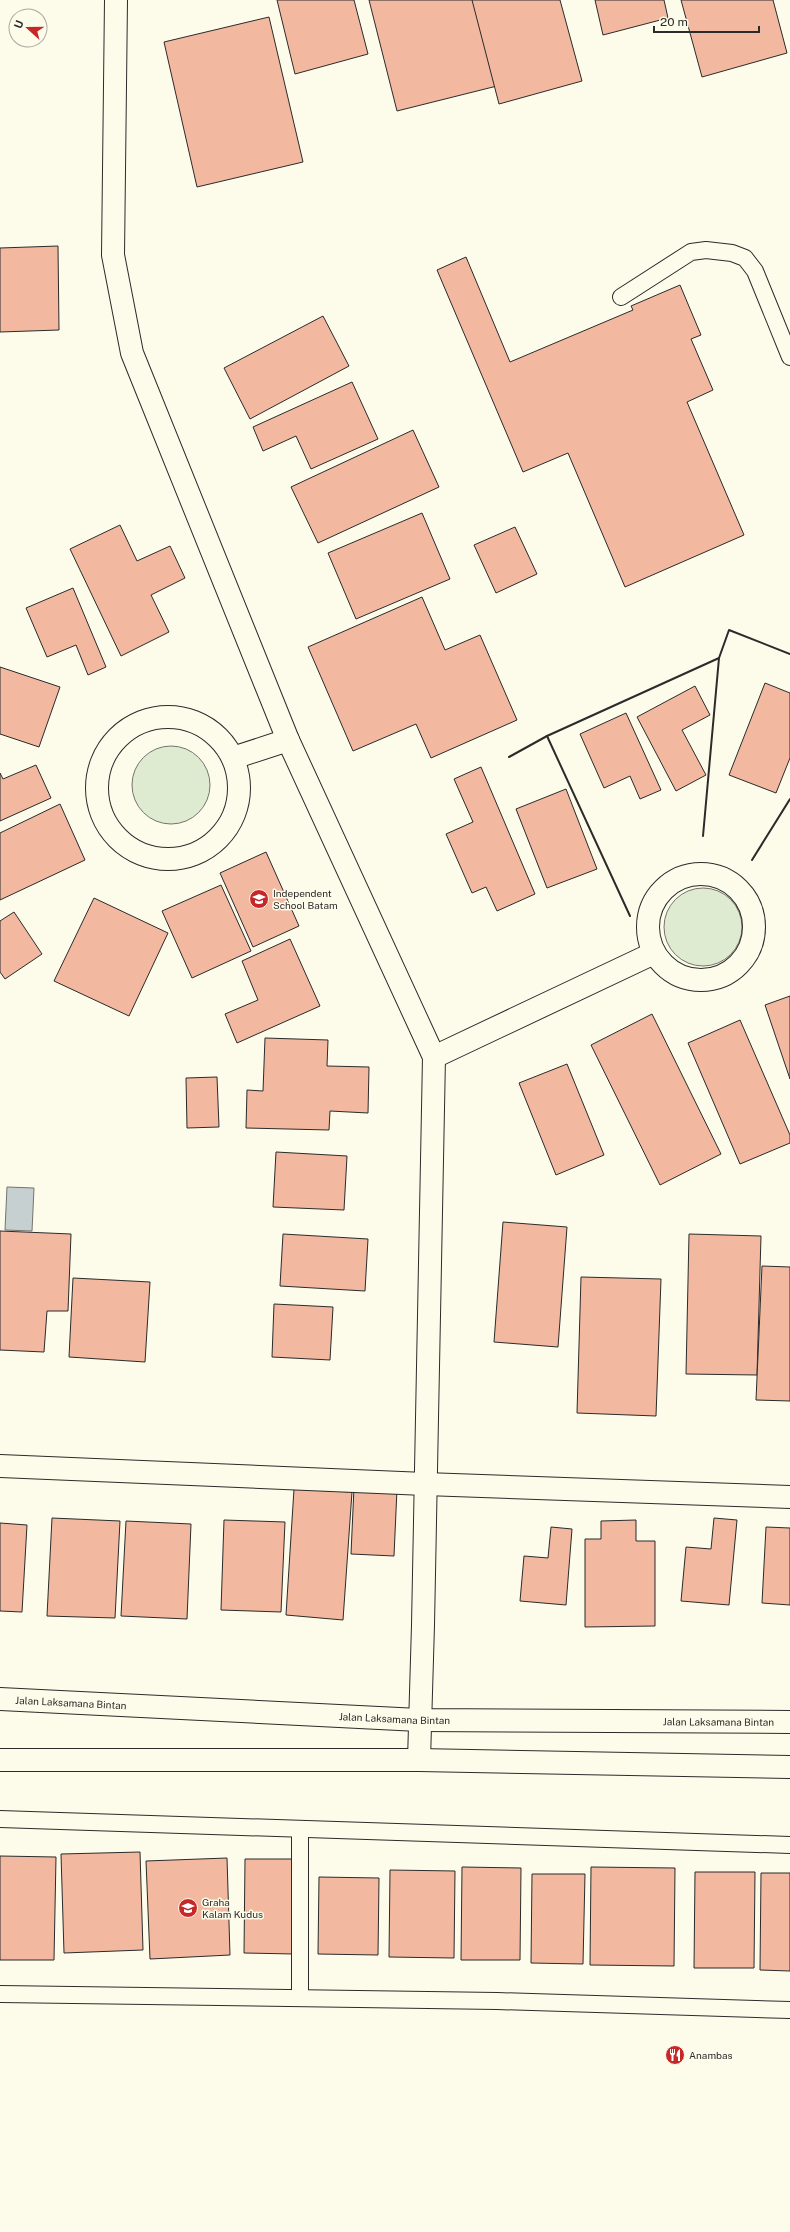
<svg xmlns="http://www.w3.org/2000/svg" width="790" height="2232" viewBox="0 0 790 2232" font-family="'Public Sans',sans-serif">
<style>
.green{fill:#deebd1;stroke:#74746e}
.water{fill:#c7d0d0;stroke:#74746e}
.building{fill:#f2b8a0;stroke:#2b2b2b}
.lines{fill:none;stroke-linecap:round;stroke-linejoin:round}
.service-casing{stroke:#2b2b2b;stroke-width:18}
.minor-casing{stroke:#2b2b2b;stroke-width:24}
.secondary-casing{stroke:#2b2b2b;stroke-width:24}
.service{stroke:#fdfbea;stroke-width:16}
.minor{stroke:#fdfbea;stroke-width:22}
.secondary{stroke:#fdfbea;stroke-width:22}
.wall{stroke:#2b2b2b;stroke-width:2}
.labels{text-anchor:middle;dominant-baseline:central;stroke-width:3;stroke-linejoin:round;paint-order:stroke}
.poi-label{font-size:10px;fill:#2b2b2b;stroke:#fdfbea;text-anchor:start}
.street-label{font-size:10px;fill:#2b2b2b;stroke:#fdfbea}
</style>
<rect width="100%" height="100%" fill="#fdfbea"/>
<g class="green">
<circle cx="171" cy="785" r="39"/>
<circle cx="703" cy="927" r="39"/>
</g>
<path class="water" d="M 7,1187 L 34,1188 L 32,1231 L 5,1230 Z"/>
<g class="building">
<path d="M 277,0 L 354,0 L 368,54 L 295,74 Z"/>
<path d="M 369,0 L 480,0 L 501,85 L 397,111 Z"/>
<path d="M 472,0 L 560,0 L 582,81 L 499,104 Z"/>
<path d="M 595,0 L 664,0 L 668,18 L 603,35 Z"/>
<path d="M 681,0 L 773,0 L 787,53 L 702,77 Z"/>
<path d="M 269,17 L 303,162 L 197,187 L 164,42 Z"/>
<path d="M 58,246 L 59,330 L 0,332 L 0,248 Z"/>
<path d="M 466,257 L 510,362 L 633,310 L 631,306 L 680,285 L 701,335 L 691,339 L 713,390 L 687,402 L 744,535 L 625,587 L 568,453 L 523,472 L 437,270 Z"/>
<path d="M 323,316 L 349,366 L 250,419 L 224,368 Z"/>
<path d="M 352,382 L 378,439 L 311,469 L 296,436 L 263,451 L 253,427 Z"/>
<path d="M 413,430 L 439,487 L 318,543 L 291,487 Z"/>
<path d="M 422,513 L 450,579 L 356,619 L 328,553 Z"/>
<path d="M 120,525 L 137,561 L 170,546 L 185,578 L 151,595 L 169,632 L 121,656 L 70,549 Z"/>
<path d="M 515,527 L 537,574 L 496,593 L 474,545 Z"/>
<path d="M 73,588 L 106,667 L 88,675 L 76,645 L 47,657 L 26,608 Z"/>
<path d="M 422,597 L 445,650 L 480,635 L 517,720 L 431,758 L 416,724 L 353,751 L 308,647 Z"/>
<path d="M 0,667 L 60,687 L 39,747 L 0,734 Z"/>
<path d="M 765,683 L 790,693 L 790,758 L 776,793 L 729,775 Z"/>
<path d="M 695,686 L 710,715 L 682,730 L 706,775 L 676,791 L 637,717 Z"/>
<path d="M 626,713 L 661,790 L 640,799 L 630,776 L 604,788 L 580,734 Z"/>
<path d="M 36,765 L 51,798 L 0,821 L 0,773 L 3,779 Z"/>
<path d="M 481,767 L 535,894 L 497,911 L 486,887 L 472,893 L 446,834 L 473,822 L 454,779 Z"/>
<path d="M 566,789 L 597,869 L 547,888 L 516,809 Z"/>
<path d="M 60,804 L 85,860 L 0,900 L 0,833 Z"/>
<path d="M 266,852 L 299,926 L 253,947 L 220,873 Z"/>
<path d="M 221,885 L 251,951 L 192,978 L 162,911 Z"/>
<path d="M 94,898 L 168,933 L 129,1016 L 54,981 Z"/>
<path d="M 14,912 L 42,954 L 5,979 L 0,972 L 0,921 Z"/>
<path d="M 290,939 L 320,1006 L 237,1043 L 225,1014 L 258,1000 L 242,961 Z"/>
<path d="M 790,996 L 790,1079 L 765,1005 Z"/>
<path d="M 652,1014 L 721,1154 L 660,1185 L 591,1045 Z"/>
<path d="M 740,1020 L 790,1135 L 790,1143 L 740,1164 L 688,1043 Z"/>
<path d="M 265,1038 L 328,1040 L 327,1066 L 369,1067 L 368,1113 L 330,1111 L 329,1130 L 246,1128 L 247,1090 L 263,1091 Z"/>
<path d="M 567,1064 L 604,1155 L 556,1175 L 519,1083 Z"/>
<path d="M 217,1077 L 219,1127 L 187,1128 L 186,1078 Z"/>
<path d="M 276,1152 L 347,1156 L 344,1210 L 273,1207 Z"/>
<path d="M 503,1222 L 567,1227 L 558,1347 L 494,1342 Z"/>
<path d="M 0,1231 L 71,1234 L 68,1311 L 47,1311 L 44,1352 L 0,1350 Z"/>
<path d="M 283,1234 L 368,1239 L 365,1291 L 280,1286 Z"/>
<path d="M 689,1234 L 761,1236 L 757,1375 L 686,1374 Z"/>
<path d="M 762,1266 L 790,1267 L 790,1401 L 756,1400 Z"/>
<path d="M 581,1277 L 661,1279 L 656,1416 L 577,1413 Z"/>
<path d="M 73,1278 L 150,1282 L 145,1362 L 69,1357 Z"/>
<path d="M 274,1304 L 333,1307 L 330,1360 L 272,1357 Z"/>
<path d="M 354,1487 L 397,1489 L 394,1556 L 351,1554 Z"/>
<path d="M 294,1489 L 352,1492 L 343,1620 L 286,1615 Z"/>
<path d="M 52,1518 L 120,1521 L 115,1618 L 47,1616 Z"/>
<path d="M 714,1518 L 737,1520 L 729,1605 L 681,1601 L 686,1547 L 711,1549 Z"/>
<path d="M 224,1520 L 285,1522 L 281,1612 L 221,1610 Z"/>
<path d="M 636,1520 L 636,1541 L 655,1541 L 655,1626 L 585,1627 L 585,1539 L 601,1539 L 601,1521 Z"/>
<path d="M 126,1521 L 191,1524 L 187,1619 L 121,1616 Z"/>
<path d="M 0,1523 L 27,1525 L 22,1612 L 0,1611 Z"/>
<path d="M 551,1527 L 572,1529 L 566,1605 L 520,1601 L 524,1556 L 548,1558 Z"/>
<path d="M 766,1527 L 790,1528 L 790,1605 L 762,1603 Z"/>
<path d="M 140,1852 L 143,1950 L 64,1953 L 61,1854 Z"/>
<path d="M 0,1856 L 56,1857 L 54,1960 L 0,1960 Z"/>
<path d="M 227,1858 L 230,1955 L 150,1959 L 146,1861 Z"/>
<path d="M 245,1859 L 295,1859 L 294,1954 L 244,1953 Z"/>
<path d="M 462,1867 L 521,1868 L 520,1960 L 461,1960 Z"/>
<path d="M 591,1867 L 675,1868 L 674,1966 L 590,1965 Z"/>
<path d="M 390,1870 L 455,1871 L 454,1958 L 389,1957 Z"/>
<path d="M 695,1872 L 755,1872 L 754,1968 L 694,1968 Z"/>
<path d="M 761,1873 L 790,1873 L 790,1971 L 760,1970 Z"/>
<path d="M 532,1874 L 585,1874 L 583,1964 L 531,1963 Z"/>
<path d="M 319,1877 L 379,1878 L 378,1955 L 318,1954 Z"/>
</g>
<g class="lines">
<g class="service-casing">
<g id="service">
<path d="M 621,297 L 691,252 L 706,250 L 732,253 L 745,258 L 755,271 L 790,357"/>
<path d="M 0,1819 L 790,1845"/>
<path d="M 0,1994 L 497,2001 L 790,2010"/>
<path d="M 300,1998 L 300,1830"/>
</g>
</g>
<g class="minor-casing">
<g id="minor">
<path d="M 116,0 L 113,255 L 132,353 L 288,740 L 434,1057 L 423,1625 L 419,1760"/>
<circle cx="168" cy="788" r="71"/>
<path d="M 233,758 L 288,740"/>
<circle cx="701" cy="927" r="53"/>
<path d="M 434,1057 L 654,953"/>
<path d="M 0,1466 L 425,1484 L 790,1497"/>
</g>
</g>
<g class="secondary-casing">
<g id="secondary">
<path id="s1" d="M 0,1699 L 419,1720 L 790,1722"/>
<path d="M 0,1760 L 419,1760 L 790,1767"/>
</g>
</g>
<use href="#service" class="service"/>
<use href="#minor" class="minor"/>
<use href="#secondary" class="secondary"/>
<g class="wall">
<path d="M 547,736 L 630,916"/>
<path d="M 509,757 L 547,736 L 719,658 L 729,630 L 790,654"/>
<path d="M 703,836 L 719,658"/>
<path d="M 752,860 L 790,799"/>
</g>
</g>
<defs>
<g id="school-disc" transform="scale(1)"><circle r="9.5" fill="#c62828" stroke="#fdfbea"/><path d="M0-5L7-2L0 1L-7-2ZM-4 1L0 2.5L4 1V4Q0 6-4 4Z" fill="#fff"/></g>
<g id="restaurant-disc" transform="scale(1)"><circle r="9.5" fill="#c62828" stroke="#fdfbea"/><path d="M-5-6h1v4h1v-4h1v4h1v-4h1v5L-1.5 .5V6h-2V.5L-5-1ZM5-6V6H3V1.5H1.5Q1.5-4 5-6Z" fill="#fff"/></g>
</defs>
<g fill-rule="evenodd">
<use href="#school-disc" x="259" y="899"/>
<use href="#school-disc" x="188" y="1908"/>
<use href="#restaurant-disc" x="675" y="2055"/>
</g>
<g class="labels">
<g class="poi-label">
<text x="273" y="893">Independent<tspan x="273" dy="12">School Batam</tspan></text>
<text x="202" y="1902">Graha<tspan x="202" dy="12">Kalam Kudus</tspan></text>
<text x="689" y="2055">Anambas</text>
</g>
<g class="street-label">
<text stroke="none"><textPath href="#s1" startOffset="71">Jalan Laksamana Bintan</textPath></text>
<text stroke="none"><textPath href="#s1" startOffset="395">Jalan Laksamana Bintan</textPath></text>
<text stroke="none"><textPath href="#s1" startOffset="719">Jalan Laksamana Bintan</textPath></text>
</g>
</g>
<g transform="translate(28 28) rotate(291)"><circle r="19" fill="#fdfbea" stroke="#a9a89e"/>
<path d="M0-3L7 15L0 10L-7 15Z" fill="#c62828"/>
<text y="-6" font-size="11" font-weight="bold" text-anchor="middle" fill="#2b2b2b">U</text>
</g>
<path d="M654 26v6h105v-6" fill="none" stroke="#2b2b2b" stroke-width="2"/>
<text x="660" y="26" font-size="12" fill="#2b2b2b" stroke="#fdfbea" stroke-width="3" paint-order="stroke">20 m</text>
</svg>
